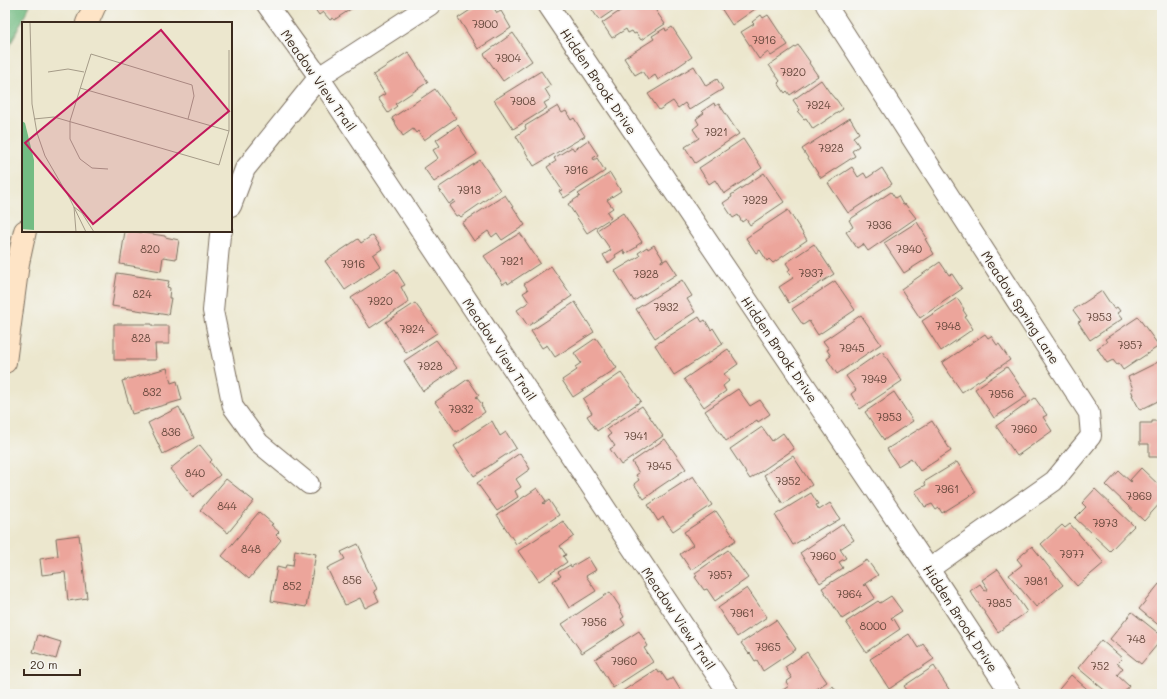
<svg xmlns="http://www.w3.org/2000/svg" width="1167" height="699" viewBox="0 0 1167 699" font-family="Mali,sans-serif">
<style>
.forest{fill:#73bc83;stroke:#577350}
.building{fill:#eca59b}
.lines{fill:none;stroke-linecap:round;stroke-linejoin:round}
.street-casing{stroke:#796c5c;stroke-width:22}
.secondary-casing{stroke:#796c5c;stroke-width:24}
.street{stroke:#fff;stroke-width:20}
.secondary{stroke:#fee4c6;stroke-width:22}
.labels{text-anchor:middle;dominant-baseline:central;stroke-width:3.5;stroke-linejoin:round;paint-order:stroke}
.number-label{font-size:11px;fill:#67493d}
.street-label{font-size:13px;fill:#3b2a1e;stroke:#f6f6f2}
.inset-road{fill:none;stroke:#a59b88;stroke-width:1}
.view{fill:#c2185b;fill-opacity:0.15;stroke:#c2185b;stroke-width:2}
.inset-edge{fill:none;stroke:#3b2a1e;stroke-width:2}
</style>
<rect width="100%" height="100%" fill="#f6f6f2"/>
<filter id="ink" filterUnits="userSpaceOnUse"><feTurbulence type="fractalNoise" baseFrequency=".025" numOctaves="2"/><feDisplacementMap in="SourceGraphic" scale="8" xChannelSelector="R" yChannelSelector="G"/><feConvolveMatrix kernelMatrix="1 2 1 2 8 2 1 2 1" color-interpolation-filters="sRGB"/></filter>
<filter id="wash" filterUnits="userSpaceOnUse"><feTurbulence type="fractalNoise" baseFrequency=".012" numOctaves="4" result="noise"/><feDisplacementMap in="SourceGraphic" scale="16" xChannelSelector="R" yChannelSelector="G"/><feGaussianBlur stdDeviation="0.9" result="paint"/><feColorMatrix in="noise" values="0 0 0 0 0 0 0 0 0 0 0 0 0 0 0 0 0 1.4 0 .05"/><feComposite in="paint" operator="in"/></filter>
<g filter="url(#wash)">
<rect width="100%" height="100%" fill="#ece7ce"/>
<path class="forest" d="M 5,5 L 30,5 L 5,55 Z"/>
<g id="blocks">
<g class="building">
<path d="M 312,5 L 357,5 L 334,20 L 333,18 L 330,20 L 323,12 L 319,15 Z"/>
<path d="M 478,5 L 492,5 L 497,13 L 501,11 L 511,28 L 478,49 L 458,18 Z"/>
<path d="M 589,5 L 621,5 L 599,20 Z"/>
<path d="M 629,5 L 652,5 L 665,24 L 641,40 L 636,33 L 634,34 L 632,31 L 628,33 L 626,29 L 612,38 L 602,23 Z"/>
<path d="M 719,5 L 761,5 L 732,25 Z"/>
<path d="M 761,15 L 763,18 L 768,15 L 788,45 L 771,56 L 768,52 L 759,59 L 741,32 L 754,24 L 752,22 Z"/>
<path d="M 672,27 L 692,57 L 658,80 L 655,75 L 648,80 L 642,71 L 635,75 L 624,58 L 654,39 L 652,36 L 665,28 L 666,31 Z"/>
<path d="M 513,33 L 532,61 L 503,81 L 484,54 Z"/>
<path d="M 798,45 L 810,62 L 809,63 L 818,76 L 790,95 L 787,91 L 785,93 L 778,83 L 780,81 L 769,65 Z"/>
<path d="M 408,52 L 428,82 L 395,104 L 397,106 L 388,113 L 378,98 L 385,94 L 373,75 Z"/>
<path d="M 694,66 L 706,86 L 717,79 L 723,89 L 689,110 L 685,103 L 678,108 L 673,101 L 659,110 L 648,94 Z"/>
<path d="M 541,71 L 551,86 L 545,89 L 551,99 L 544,103 L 547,108 L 513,129 L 494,100 Z"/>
<path d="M 821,80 L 830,93 L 835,99 L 836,99 L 843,109 L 813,129 L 806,118 L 804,119 L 798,112 L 800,110 L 793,100 Z"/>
<path d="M 435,89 L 456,118 L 424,140 L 418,131 L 416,133 L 413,129 L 403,136 L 392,118 Z"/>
<path d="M 714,103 L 715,106 L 719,104 L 739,134 L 695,163 L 685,147 L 699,138 L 693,129 L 699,124 L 696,119 L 704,113 L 702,111 Z"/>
<path d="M 558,106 L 562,113 L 566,111 L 571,120 L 574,118 L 585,136 L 534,166 L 516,136 L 526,129 L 525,126 Z"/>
<path d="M 850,118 L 859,133 L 853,137 L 859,146 L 852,151 L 855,156 L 821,178 L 802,149 Z"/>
<path d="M 458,125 L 477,154 L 434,182 L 424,168 L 438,158 L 433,150 L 440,146 L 436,140 Z"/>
<path d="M 743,139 L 762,168 L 724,194 L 715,180 L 709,184 L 699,168 Z"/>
<path d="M 588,140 L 598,155 L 593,158 L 594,160 L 597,158 L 605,171 L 564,198 L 559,191 L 562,190 L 547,167 L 556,161 L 554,158 L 572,147 L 574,150 Z"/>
<path d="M 480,160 L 500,190 L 461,217 L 459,215 L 456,216 L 449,206 L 455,202 L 454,200 L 449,204 L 438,188 Z"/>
<path d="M 852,167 L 858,177 L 864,173 L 867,178 L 882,168 L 892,184 L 848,213 L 828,183 Z"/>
<path d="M 610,173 L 621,191 L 607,200 L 613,208 L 607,212 L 611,218 L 587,233 L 568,204 L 580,196 L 578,194 Z"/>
<path d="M 764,173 L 784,202 L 750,225 L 746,219 L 742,222 L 738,215 L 733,218 L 723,203 L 732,197 L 731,195 Z"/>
<path d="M 891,192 L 895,198 L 898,196 L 903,205 L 905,204 L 916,218 L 868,251 L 863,244 L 857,248 L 846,232 L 853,227 L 849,220 Z"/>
<path d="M 505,195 L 525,225 L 502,240 L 497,233 L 492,237 L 488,231 L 474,241 L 462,223 Z"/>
<path d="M 788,210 L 807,240 L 773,263 L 769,259 L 767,261 L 760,250 L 756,253 L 746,238 Z"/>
<path d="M 623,213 L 642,242 L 636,246 L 637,247 L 625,254 L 623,250 L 615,255 L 616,257 L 608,263 L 603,255 L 611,250 L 597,230 Z"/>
<path d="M 917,222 L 927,238 L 925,239 L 934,254 L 904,273 L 884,243 Z"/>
<path d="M 125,231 L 133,231 L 165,236 L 165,237 L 179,240 L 176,259 L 163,257 L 161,271 L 120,264 Z"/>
<path d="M 520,233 L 540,263 L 508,284 L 507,281 L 503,284 L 484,256 Z"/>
<path d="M 373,235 L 382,249 L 373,255 L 380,266 L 345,290 L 325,261 L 358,239 L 361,243 Z"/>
<path d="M 814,244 L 834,274 L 789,303 L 779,287 L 793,278 L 788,271 L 790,269 L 786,263 Z"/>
<path d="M 654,245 L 663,259 L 661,261 L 661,262 L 667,259 L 677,274 L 634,301 L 615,271 L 640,256 L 638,253 L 647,247 L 648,249 Z"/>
<path d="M 940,262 L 949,275 L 952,274 L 962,289 L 920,318 L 901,289 Z"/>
<path d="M 551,266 L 572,296 L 528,326 L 517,310 L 529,302 L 523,293 L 528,290 L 524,284 Z"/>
<path d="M 395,269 L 405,285 L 401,287 L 409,302 L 370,328 L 351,298 Z"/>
<path d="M 117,273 L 169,281 L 167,287 L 170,288 L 169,298 L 171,298 L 168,315 L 112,306 Z"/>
<path d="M 682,280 L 692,296 L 687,299 L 695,312 L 655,338 L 636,309 Z"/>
<path d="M 835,281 L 855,310 L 818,335 L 809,321 L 803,325 L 792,309 Z"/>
<path d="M 1102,291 L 1114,309 L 1117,307 L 1120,311 L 1117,313 L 1122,319 L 1090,340 L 1078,322 L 1081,321 L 1073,310 Z"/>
<path d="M 957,298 L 964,309 L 963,310 L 967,316 L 965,317 L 973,329 L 941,351 L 922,321 Z"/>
<path d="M 575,302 L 594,332 L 555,357 L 547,345 L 542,348 L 531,331 Z"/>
<path d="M 415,303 L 437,333 L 406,353 L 386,322 Z"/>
<path d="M 861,315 L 881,344 L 837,374 L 827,359 L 831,356 L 827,350 L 829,349 L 823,341 Z"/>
<path d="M 699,317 L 702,322 L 705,320 L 711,330 L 713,328 L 723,344 L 674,375 L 655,345 Z"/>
<path d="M 1138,317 L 1159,346 L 1123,370 L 1119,364 L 1117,365 L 1113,360 L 1107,363 L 1097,348 L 1107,342 L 1105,339 Z"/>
<path d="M 114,324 L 152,324 L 152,326 L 169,326 L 169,344 L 155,344 L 156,360 L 114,360 Z"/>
<path d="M 985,334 L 988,338 L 991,336 L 997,345 L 999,344 L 1010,360 L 962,392 L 942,363 Z"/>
<path d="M 596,338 L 617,368 L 573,397 L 562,380 L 577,370 L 575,367 L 581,363 L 574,353 Z"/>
<path d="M 436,340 L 457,368 L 423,391 L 404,361 Z"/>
<path d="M 728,349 L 738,364 L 724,374 L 729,381 L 723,386 L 726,391 L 704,407 L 684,379 Z"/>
<path d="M 882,351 L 902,381 L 860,409 L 851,394 L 856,390 L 846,376 Z"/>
<path d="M 1162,360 L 1162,399 L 1140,410 L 1132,395 L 1133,395 L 1131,389 L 1133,389 L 1128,377 Z"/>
<path d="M 1007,367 L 1027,396 L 994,418 L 975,389 Z"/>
<path d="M 167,368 L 171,383 L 177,381 L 182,400 L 132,414 L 122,381 Z"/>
<path d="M 621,373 L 641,401 L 597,431 L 587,416 L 592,413 L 583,399 Z"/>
<path d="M 468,379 L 479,395 L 476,397 L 482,404 L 481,405 L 485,412 L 456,432 L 435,402 Z"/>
<path d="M 738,389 L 750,406 L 760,400 L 770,414 L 758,422 L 757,420 L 726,441 L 705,411 Z"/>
<path d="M 894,392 L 913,421 L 884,440 L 865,412 Z"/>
<path d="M 1035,398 L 1047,415 L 1043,417 L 1052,431 L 1017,456 L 996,426 Z"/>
<path d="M 642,406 L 663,436 L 621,465 L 610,449 L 615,446 L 608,436 L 611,434 L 607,429 Z"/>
<path d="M 179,407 L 194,438 L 163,454 L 148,423 Z"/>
<path d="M 492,421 L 500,436 L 506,432 L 516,448 L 474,476 L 454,446 Z"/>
<path d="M 932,421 L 951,451 L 920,471 L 911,458 L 898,466 L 887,449 Z"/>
<path d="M 1152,421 L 1162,421 L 1162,457 L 1149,457 L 1149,444 L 1140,444 L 1140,423 L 1152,423 Z"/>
<path d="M 762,427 L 772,441 L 783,433 L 794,449 L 750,479 L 730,449 Z"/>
<path d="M 665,439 L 686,469 L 655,490 L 655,491 L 644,499 L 634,484 L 639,480 L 636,475 L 639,473 L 632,462 Z"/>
<path d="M 200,445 L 212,460 L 210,462 L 220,475 L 193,497 L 170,469 Z"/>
<path d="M 520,453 L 530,469 L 516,479 L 521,487 L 515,491 L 518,497 L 497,511 L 477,483 Z"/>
<path d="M 793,456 L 812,485 L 783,504 L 764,475 Z"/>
<path d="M 957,462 L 976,492 L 942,513 L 939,508 L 936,510 L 932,504 L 925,507 L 915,491 L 926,485 L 924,482 Z"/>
<path d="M 1141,468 L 1162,488 L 1162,501 L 1144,521 L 1106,485 L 1119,471 L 1131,482 L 1132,481 L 1130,480 Z"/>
<path d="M 693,476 L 712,505 L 673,531 L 663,517 L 658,521 L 648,505 Z"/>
<path d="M 226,479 L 254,501 L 228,533 L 200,510 Z"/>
<path d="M 537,488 L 546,501 L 543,503 L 544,504 L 549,500 L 559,515 L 516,544 L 497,515 Z"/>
<path d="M 1095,489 L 1134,526 L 1110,551 L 1075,518 L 1086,507 L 1082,503 Z"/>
<path d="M 811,493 L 818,504 L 816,505 L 819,510 L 830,503 L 840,519 L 828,526 L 827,525 L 793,545 L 775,515 Z"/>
<path d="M 716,511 L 736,540 L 691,570 L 680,554 L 693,545 L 684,532 Z"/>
<path d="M 259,512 L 273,524 L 271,525 L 279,532 L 276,535 L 281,540 L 249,579 L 222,556 Z"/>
<path d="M 563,521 L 574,536 L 560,546 L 566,555 L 563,556 L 567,562 L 539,581 L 518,551 Z"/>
<path d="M 843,524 L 854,540 L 840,549 L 846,558 L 839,562 L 843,568 L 820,583 L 800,553 Z"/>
<path d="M 1070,524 L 1104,563 L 1077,586 L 1041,544 L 1062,525 L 1065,528 Z"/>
<path d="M 79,535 L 87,598 L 68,601 L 65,572 L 42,575 L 40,559 L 58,556 L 56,538 Z"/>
<path d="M 358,544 L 363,555 L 361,556 L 377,589 L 374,591 L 379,601 L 365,608 L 360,598 L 345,605 L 327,568 L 345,559 L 341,552 Z"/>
<path d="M 1032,546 L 1063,585 L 1036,607 L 1009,575 L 1022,565 L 1017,559 Z"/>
<path d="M 295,550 L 316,554 L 306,607 L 271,601 L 277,567 L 285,569 L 286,565 L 293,566 Z"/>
<path d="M 728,550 L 748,578 L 715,601 L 707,589 L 704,590 L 695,577 L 697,576 L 695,573 Z"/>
<path d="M 588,557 L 596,570 L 586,576 L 596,591 L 569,608 L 553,581 L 561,576 L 558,572 L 570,565 L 571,567 Z"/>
<path d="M 867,560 L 878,575 L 863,585 L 864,586 L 866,584 L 875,598 L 842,619 L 822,588 Z"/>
<path d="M 998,569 L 1027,612 L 998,632 L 970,591 L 980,584 L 985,591 L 988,589 L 982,580 Z"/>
<path d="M 1159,584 L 1162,586 L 1162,628 L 1139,609 Z"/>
<path d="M 747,588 L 767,617 L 737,637 L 718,608 Z"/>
<path d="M 610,592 L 620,607 L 619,608 L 624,617 L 621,619 L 625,625 L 582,653 L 562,624 Z"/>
<path d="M 891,596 L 902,611 L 891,618 L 893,620 L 894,619 L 900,629 L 866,652 L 846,622 L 878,601 L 880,603 Z"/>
<path d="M 1132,612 L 1162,636 L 1162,639 L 1141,664 L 1110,639 Z"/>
<path d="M 776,620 L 796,649 L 763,671 L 757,660 L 755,661 L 750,653 L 749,654 L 741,643 Z"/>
<path d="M 639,631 L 648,646 L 644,648 L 653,662 L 613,688 L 595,659 Z"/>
<path d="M 909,634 L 918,648 L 923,644 L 934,659 L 889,689 L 870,659 Z"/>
<path d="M 38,635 L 61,642 L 56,659 L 33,652 Z"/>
<path d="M 1101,640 L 1122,658 L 1117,663 L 1123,668 L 1117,675 L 1129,686 L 1123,694 L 1109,694 L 1078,668 Z"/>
<path d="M 807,652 L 827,682 L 809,694 L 777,694 L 789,686 L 786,682 L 792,678 L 785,667 Z"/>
<path d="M 934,666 L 952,694 L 910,694 L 904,686 Z"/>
<path d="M 657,669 L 659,673 L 661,672 L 667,681 L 673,678 L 683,694 L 623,694 L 621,692 Z"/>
<path d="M 1071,675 L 1093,694 L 1055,694 Z"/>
<path d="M 833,686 L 838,694 L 821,694 Z"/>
</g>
</g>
</g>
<g filter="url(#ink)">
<use href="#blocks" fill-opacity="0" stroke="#796c5c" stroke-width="1"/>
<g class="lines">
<g class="street-casing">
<g id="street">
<path d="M 267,5 L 319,77 L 729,694"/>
<path d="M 548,5 L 929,569 L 1011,694"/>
<path d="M 826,5 L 1089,413 L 1091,436 L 1054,481 L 929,569"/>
<path d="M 231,206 L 245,169 L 319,77 L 430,5"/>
<path d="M 222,231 L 220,235 L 213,311 L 233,407 L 259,443 L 309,484"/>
</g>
</g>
<g class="secondary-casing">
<g id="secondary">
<path d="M 87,23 L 95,5"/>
<path d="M 5,362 L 18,263 L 25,231"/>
</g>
</g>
<use href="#street" class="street"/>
<use href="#secondary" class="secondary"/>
</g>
</g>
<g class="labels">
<g class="number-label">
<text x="485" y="23">7900</text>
<text x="764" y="39">7916</text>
<text x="508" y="57">7904</text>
<text x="793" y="71">7920</text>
<text x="523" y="100">7908</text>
<text x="818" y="104">7924</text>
<text x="716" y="131">7921</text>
<text x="831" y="147">7928</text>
<text x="576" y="169">7916</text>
<text x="469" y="189">7913</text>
<text x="755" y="199">7929</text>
<text x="879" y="224">7936</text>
<text x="150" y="248">820</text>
<text x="909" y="248">7940</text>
<text x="512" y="260">7921</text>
<text x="353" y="263">7916</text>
<text x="811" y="272">7937</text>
<text x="646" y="273">7928</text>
<text x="142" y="293">824</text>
<text x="380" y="300">7920</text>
<text x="666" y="306">7932</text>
<text x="1099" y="316">7953</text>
<text x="948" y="325">7948</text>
<text x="412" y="328">7924</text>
<text x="141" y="337">828</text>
<text x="1130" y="344">7957</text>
<text x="852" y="347">7945</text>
<text x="430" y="365">7928</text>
<text x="874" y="378">7949</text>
<text x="152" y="391">832</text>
<text x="1001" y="393">7956</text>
<text x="461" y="408">7932</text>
<text x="889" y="416">7953</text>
<text x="1024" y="428">7960</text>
<text x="171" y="431">836</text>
<text x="636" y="435">7941</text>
<text x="659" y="465">7945</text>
<text x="195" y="472">840</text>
<text x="788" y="480">7952</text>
<text x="947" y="488">7961</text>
<text x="1139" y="495">7969</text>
<text x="227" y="505">844</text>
<text x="1105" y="522">7973</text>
<text x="251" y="548">848</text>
<text x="1072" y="553">7977</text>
<text x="823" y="555">7960</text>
<text x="720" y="574">7957</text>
<text x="352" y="579">856</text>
<text x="1036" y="580">7981</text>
<text x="292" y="585">852</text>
<text x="849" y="593">7964</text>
<text x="999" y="602">7985</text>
<text x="742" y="612">7961</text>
<text x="594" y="621">7956</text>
<text x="873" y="625">8000</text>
<text x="1136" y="638">748</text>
<text x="768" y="646">7965</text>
<text x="624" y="660">7960</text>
<text x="1100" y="665">752</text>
</g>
<g class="street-label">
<text transform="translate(319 80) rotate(55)">Meadow View Trail</text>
<text transform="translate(599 81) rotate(56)">Hidden Brook Drive</text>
<text transform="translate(1021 307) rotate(57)">Meadow Spring Lane</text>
<text transform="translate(500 349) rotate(56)">Meadow View Trail</text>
<text transform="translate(780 349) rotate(56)">Hidden Brook Drive</text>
<text transform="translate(679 618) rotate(56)">Meadow View Trail</text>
<text transform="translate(961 618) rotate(57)">Hidden Brook Drive</text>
</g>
</g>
<g transform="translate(22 22)">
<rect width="210" height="210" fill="#ece7ce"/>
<path d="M 0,99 L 3,101 L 12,138 L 12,208 L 0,207 Z" fill="#73bc83"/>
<path class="inset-road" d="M 8,0 L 10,82 L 15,111 L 23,134 L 48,177 L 64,210M 26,50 L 46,47 L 62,50M 58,66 L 207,109M 12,97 L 32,95 L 197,143 L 207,109 L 207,28M 86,147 L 70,146 L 58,137 L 48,117 L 48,99 L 69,32 L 170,63 L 172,74 L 166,97M 52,185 L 60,191 L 72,210M 52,185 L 54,210"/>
<path class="view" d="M 139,8 L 207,89 L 71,202 L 3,121 Z"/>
<rect width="210" height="210" class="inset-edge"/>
</g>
<rect width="1167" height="699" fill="none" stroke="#f6f6f2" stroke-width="20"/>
<path d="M24 669v6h56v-6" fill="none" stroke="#3b2a1e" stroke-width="2"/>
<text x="30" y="669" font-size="12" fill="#3b2a1e" stroke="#f6f6f2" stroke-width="3" paint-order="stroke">20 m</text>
</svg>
